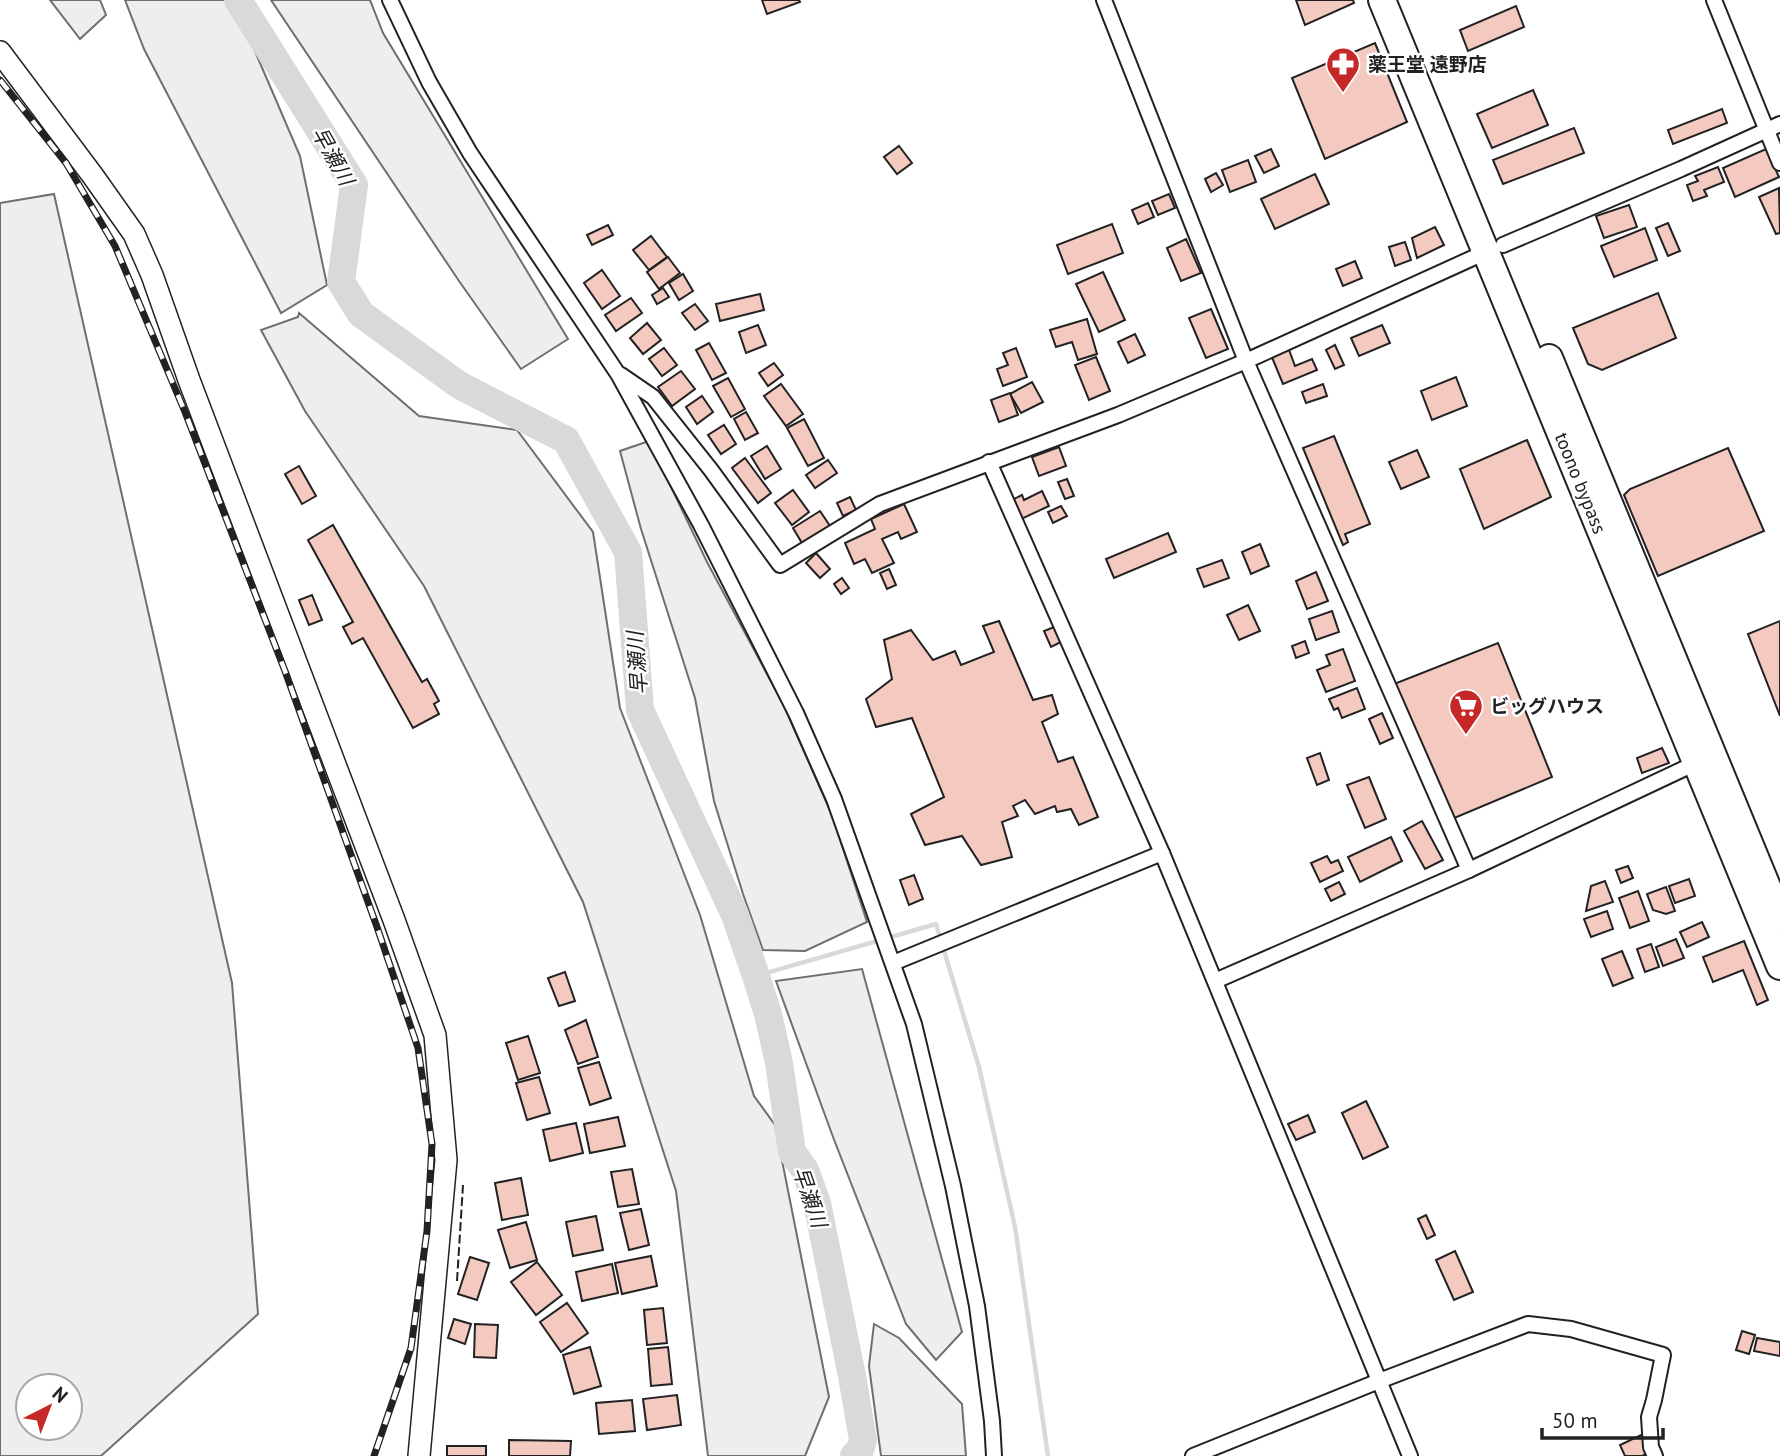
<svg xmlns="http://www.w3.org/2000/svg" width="1780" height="1456" viewBox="0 0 1780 1456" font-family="'PT Sans','Noto Sans JP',sans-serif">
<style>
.green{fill:#eee;stroke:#6f6f6f;stroke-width:2;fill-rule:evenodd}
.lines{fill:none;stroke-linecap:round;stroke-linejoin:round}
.stream{stroke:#d9d9d9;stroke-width:4.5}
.river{stroke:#d9d9d9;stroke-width:28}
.building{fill:#f3c9c0;stroke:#222;stroke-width:2}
.street-casing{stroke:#222;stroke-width:18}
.secondary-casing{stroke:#222;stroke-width:24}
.highway-casing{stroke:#222;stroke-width:30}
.street{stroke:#fff;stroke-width:14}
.secondary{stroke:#fff;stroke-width:21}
.highway{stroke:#fff;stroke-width:26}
.rail-casing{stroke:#222;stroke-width:7}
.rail{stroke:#fff;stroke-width:4.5;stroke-dasharray:13;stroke-linecap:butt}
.fence{stroke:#222;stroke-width:2;stroke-dasharray:9 3.5;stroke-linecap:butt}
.labels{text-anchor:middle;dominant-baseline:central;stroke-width:5;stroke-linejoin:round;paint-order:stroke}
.poi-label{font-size:19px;font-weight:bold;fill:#222;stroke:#fff;text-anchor:start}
.street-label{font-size:19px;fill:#222;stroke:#fff}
.water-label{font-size:21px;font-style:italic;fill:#222;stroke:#fff}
</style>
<rect width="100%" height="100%" fill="#fff"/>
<g class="green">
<path d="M 50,0 L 100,0 L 106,15 L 80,39 Z"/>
<path d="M 125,0 L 233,0 L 300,156 L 327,285 L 281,313 L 144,49 Z"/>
<path d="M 271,0 L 370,0 L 383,33 L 568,339 L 521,369 L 459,281 Z"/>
<path d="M 54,194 L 232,983 L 258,1314 L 101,1456 L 0,1456 L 0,203 ZM 28,1386 L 70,1386 L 70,1428 L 28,1428 Z"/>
<path d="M 299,313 L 419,416 L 517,430 L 593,532 L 620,708 L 700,915 L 754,1096 L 775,1125 L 829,1397 L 805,1456 L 708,1456 L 676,1191 L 583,902 L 424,586 L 305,411 L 261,330 L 298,317 Z"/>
<path d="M 649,441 L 707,562 L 783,704 L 832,815 L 867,922 L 805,951 L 763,950 L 743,894 L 714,801 L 695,698 L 641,529 L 620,451 Z"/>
<path d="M 862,969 L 962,1332 L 936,1360 L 906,1324 L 833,1137 L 776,981 Z"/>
<path d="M 874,1324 L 899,1338 L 962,1404 L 966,1456 L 881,1456 L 869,1366 Z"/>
</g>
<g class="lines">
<path class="stream" d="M 756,976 L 936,924 L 979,1067 L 1015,1227 L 1048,1456"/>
<path class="river" d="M 238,0 L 354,185 L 341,282 L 361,314 L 459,385 L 566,440 L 628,552 L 640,710 L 735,915 L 756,976 L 768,1014 L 779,1063 L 792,1152 L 805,1170 L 817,1203 L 852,1376 L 863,1440 L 860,1450 L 854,1456"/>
</g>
<g class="building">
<path d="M 762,0 L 799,0 L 800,2 L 767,14 Z"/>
<path d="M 1296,0 L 1353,0 L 1354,3 L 1305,25 Z"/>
<path d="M 1516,6 L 1524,27 L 1468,51 L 1460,30 Z"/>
<path d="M 1375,43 L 1407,122 L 1325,159 L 1292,78 Z"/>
<path d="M 1533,90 L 1548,125 L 1492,148 L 1477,114 Z"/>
<path d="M 1722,109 L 1727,123 L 1673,144 L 1668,130 Z"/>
<path d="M 1574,128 L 1584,153 L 1503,184 L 1493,160 Z"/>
<path d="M 899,146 L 912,163 L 897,174 L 884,157 Z"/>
<path d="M 1271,149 L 1279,166 L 1264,173 L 1255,156 Z"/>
<path d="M 1766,149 L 1779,177 L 1735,197 L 1723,168 Z"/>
<path d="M 1248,160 L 1256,182 L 1230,192 L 1222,170 Z"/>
<path d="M 1718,167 L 1724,182 L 1704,190 L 1707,196 L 1693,201 L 1687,185 L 1698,181 L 1695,176 Z"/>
<path d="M 1216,173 L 1223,185 L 1211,192 L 1205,179 Z"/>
<path d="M 1315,174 L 1329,204 L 1275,229 L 1261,199 Z"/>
<path d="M 1779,188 L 1780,233 L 1776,234 L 1759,197 Z"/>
<path d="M 1169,194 L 1175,208 L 1158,215 L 1152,201 Z"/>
<path d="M 1148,203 L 1154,217 L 1138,224 L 1132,210 Z"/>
<path d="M 1629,205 L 1637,227 L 1604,238 L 1596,216 Z"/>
<path d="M 1668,223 L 1680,251 L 1668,256 L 1656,228 Z"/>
<path d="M 1112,224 L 1123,253 L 1068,274 L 1057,245 Z"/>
<path d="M 608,225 L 613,235 L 592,245 L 587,235 Z"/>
<path d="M 1435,227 L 1444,245 L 1417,258 L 1412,238 Z"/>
<path d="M 1645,228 L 1657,260 L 1614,277 L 1601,246 Z"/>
<path d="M 651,236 L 667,257 L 649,270 L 633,250 Z"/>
<path d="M 1186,239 L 1201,273 L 1181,281 L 1167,248 Z"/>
<path d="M 1405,242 L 1411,260 L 1395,266 L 1389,247 Z"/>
<path d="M 668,257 L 680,273 L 659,289 L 647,272 Z"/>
<path d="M 1355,261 L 1362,278 L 1343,286 L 1336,269 Z"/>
<path d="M 602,270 L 620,296 L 602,309 L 584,283 Z"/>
<path d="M 1103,272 L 1125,320 L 1099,332 L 1076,284 Z"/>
<path d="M 683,274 L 693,291 L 679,300 L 669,283 Z"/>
<path d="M 663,288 L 669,297 L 657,304 L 652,295 Z"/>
<path d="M 1658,293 L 1676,338 L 1602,370 L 1588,364 L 1573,328 Z"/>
<path d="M 760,294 L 764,310 L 720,321 L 716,304 Z"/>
<path d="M 631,298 L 642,313 L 616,331 L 605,315 Z"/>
<path d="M 695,304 L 708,321 L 695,330 L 682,313 Z"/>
<path d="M 1211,309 L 1228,349 L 1206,358 L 1189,318 Z"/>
<path d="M 1087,319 L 1097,354 L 1078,360 L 1072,342 L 1056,347 L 1050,330 Z"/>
<path d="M 647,323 L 661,340 L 643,354 L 630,338 Z"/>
<path d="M 758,325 L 766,345 L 746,353 L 739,332 Z"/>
<path d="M 1382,325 L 1390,343 L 1359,356 L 1351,338 Z"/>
<path d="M 1135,334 L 1145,355 L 1128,363 L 1118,342 Z"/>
<path d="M 709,343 L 726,373 L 712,380 L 696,350 Z"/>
<path d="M 1335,345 L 1344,365 L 1335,369 L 1326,350 Z"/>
<path d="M 1288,347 L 1295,366 L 1312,359 L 1317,370 L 1283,384 L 1271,355 Z"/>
<path d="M 664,348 L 677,365 L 662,376 L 649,359 Z"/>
<path d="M 1016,348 L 1027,377 L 1003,386 L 997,369 L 1008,365 L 1003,353 Z"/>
<path d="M 1096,357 L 1110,391 L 1089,400 L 1075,365 Z"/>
<path d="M 774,363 L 783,375 L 768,386 L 759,373 Z"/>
<path d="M 681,371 L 695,389 L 672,406 L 658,387 Z"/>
<path d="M 1456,377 L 1467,406 L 1432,420 L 1421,391 Z"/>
<path d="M 728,378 L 745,409 L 731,417 L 713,386 Z"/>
<path d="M 1032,382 L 1043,402 L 1021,413 L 1010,394 Z"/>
<path d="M 781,384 L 803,414 L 786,426 L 764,396 Z"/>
<path d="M 1323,384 L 1327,396 L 1306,403 L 1302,392 Z"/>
<path d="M 1010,393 L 1018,415 L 999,422 L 991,400 Z"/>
<path d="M 702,396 L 713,412 L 697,424 L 686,407 Z"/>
<path d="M 746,412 L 758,433 L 745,440 L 734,419 Z"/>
<path d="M 804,419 L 824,458 L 808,466 L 787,428 Z"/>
<path d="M 724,425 L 736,444 L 721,454 L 708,435 Z"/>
<path d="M 1334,436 L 1370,524 L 1345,534 L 1348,542 L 1343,545 L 1303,448 Z"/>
<path d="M 1527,440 L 1551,497 L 1484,529 L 1460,469 Z"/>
<path d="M 767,446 L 781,469 L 765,479 L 751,456 Z"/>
<path d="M 1059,447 L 1066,466 L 1039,476 L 1032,457 Z"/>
<path d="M 1728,448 L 1764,531 L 1658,576 L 1624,495 L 1630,489 Z"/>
<path d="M 1417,450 L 1429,477 L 1401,489 L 1389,462 Z"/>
<path d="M 745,458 L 771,493 L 758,503 L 732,468 Z"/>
<path d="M 828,460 L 837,473 L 815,488 L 806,475 Z"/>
<path d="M 299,466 L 316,496 L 302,504 L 285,474 Z"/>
<path d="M 1067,479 L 1074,496 L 1065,499 L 1058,482 Z"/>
<path d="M 793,490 L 809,512 L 792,525 L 775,503 Z"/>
<path d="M 1042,491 L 1049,506 L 1017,521 L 1008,502 L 1022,495 L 1024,500 Z"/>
<path d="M 850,497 L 856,510 L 843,516 L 837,503 Z"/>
<path d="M 904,504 L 917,532 L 901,539 L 898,532 L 882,539 L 894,563 L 872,573 L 865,559 L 854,564 L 845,543 L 875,529 L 871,519 Z"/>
<path d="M 1061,506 L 1067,516 L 1053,523 L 1048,512 Z"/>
<path d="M 820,511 L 830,526 L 802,543 L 793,528 Z"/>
<path d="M 333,525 L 422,682 L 427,679 L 439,701 L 434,704 L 439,714 L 413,728 L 363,638 L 352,644 L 343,627 L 353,622 L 308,540 Z"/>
<path d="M 1168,533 L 1176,552 L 1114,578 L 1106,559 Z"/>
<path d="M 1260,544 L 1269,566 L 1251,574 L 1242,552 Z"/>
<path d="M 816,553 L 830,569 L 820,578 L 806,563 Z"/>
<path d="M 1222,560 L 1229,578 L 1204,587 L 1197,569 Z"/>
<path d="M 889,569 L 896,585 L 887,589 L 880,573 Z"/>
<path d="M 1316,572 L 1328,601 L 1307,609 L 1296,581 Z"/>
<path d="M 842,578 L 849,588 L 841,594 L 834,584 Z"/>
<path d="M 312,595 L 322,620 L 309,625 L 299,600 Z"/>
<path d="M 1248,605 L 1260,631 L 1239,640 L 1227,615 Z"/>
<path d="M 1332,611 L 1339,632 L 1316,640 L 1309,619 Z"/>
<path d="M 999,621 L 1033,700 L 1052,695 L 1058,714 L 1042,722 L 1058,762 L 1073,757 L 1098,817 L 1079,825 L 1071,809 L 1057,812 L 1055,806 L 1035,814 L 1025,800 L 1013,806 L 1018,816 L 1002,822 L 1012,857 L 981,865 L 962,836 L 925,845 L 911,814 L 944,797 L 912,718 L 876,727 L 866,699 L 892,679 L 884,640 L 911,630 L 933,660 L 955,651 L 961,665 L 994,652 L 983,626 Z"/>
<path d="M 1780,621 L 1780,716 L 1748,634 Z"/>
<path d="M 1054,627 L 1061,642 L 1051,647 L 1044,631 Z"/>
<path d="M 1305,641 L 1309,653 L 1296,658 L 1292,646 Z"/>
<path d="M 1498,643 L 1552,777 L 1452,819 L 1394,684 Z"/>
<path d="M 1343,649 L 1355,681 L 1326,692 L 1317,670 L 1330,665 L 1326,655 Z"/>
<path d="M 1357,688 L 1365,709 L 1342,718 L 1338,708 L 1334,710 L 1329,699 Z"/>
<path d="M 1382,713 L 1393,738 L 1380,744 L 1369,719 Z"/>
<path d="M 1662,748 L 1669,763 L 1642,773 L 1637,758 Z"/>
<path d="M 1320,753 L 1329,780 L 1317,785 L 1307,758 Z"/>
<path d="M 1369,777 L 1386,819 L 1365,828 L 1347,785 Z"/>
<path d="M 1422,821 L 1443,860 L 1425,869 L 1404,831 Z"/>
<path d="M 1391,837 L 1402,861 L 1360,882 L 1348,857 Z"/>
<path d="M 1327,856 L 1331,863 L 1338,860 L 1343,871 L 1320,882 L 1311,863 Z"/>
<path d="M 1628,866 L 1633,878 L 1621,883 L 1616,870 Z"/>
<path d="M 914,875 L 923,899 L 909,905 L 900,880 Z"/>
<path d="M 1689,879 L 1695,896 L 1675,903 L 1669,886 Z"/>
<path d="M 1605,881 L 1613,902 L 1586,911 L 1591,886 Z"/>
<path d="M 1339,882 L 1345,894 L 1331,901 L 1325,889 Z"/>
<path d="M 1666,887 L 1675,911 L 1666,914 L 1653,910 L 1647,894 Z"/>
<path d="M 1638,891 L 1649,921 L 1630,928 L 1619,898 Z"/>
<path d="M 1607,911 L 1613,929 L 1591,937 L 1584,919 Z"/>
<path d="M 1702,922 L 1709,937 L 1687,947 L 1680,932 Z"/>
<path d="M 1676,939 L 1684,958 L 1663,966 L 1656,947 Z"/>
<path d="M 1744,941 L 1768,1000 L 1757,1005 L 1743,970 L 1713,982 L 1703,957 Z"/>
<path d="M 1651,944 L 1659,967 L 1645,972 L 1637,949 Z"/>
<path d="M 1622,951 L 1633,978 L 1613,986 L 1602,959 Z"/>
<path d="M 565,972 L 575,1001 L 559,1006 L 548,978 Z"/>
<path d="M 586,1020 L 598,1057 L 578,1064 L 565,1030 Z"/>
<path d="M 528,1036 L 540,1073 L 518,1080 L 506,1043 Z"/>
<path d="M 599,1062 L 611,1098 L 590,1105 L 578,1068 Z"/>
<path d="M 539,1077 L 550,1113 L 527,1120 L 516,1083 Z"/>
<path d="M 1366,1101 L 1388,1147 L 1363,1159 L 1342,1113 Z"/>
<path d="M 1308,1115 L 1315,1132 L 1296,1140 L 1288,1124 Z"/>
<path d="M 618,1117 L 625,1146 L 590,1153 L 584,1124 Z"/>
<path d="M 576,1123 L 583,1153 L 550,1161 L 543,1130 Z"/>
<path d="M 632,1169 L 639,1204 L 618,1207 L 611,1172 Z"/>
<path d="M 521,1178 L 528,1215 L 502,1220 L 495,1183 Z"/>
<path d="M 641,1209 L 649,1245 L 629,1250 L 620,1213 Z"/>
<path d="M 1426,1215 L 1435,1235 L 1427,1239 L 1418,1219 Z"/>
<path d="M 596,1216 L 603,1250 L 573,1256 L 566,1222 Z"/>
<path d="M 526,1222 L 537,1260 L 510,1268 L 498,1230 Z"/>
<path d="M 1455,1251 L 1473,1292 L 1454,1300 L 1436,1260 Z"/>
<path d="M 651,1256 L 657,1286 L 622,1294 L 615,1263 Z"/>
<path d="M 470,1257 L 489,1263 L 477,1300 L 458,1294 Z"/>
<path d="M 537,1262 L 562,1295 L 536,1315 L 511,1282 Z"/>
<path d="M 612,1264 L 618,1293 L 582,1301 L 576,1272 Z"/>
<path d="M 567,1303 L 588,1333 L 561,1352 L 540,1322 Z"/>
<path d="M 663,1308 L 667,1343 L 647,1345 L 644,1310 Z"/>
<path d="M 454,1319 L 471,1324 L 465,1344 L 448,1338 Z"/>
<path d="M 475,1324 L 498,1325 L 496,1358 L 474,1357 Z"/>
<path d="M 1742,1331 L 1755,1335 L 1749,1354 L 1736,1350 Z"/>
<path d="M 1757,1338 L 1780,1342 L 1780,1356 L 1754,1351 Z"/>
<path d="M 590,1347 L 601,1386 L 574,1394 L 563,1355 Z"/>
<path d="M 668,1347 L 672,1384 L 651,1386 L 648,1349 Z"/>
<path d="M 677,1395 L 681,1425 L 647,1430 L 643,1399 Z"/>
<path d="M 632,1400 L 635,1431 L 599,1434 L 596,1403 Z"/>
<path d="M 1641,1435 L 1649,1453 L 1642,1456 L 1625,1456 L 1620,1445 Z"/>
<path d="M 509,1440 L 571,1441 L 570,1456 L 509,1456 Z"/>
<rect x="447" y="1446" width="39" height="10"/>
</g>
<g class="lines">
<g class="street-casing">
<g id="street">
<path d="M 390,0 L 429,82 L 470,153 L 618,374 L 701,525 L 796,713 L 834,799 L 914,1024 L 953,1186 L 977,1306 L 992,1421 L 994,1456"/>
<path d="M 1104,0 L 1246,361 L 1469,870"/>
<path d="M 1714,0 L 1780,163"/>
<path d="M 1503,245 L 1681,169 L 1780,124"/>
<path d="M 621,375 L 653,397 L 711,470 L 780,565 L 880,504 L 1118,415 L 1246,361 L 1486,252"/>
<path d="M 989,462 L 1162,853 L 1410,1456"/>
<path d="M 893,963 L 1162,853"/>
<path d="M 1215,981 L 1469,870 L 1696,763"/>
<path d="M 1193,1456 L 1379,1381 L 1528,1324 L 1571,1329 L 1663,1355 L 1654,1400 L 1649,1417 L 1651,1447 L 1655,1456"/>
</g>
</g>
<g class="secondary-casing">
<path id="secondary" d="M 0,52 L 93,176 L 134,234 L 152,275 L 189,380 L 394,920 L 435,1035 L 446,1160 L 419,1456"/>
</g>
<g class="highway-casing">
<g id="highway">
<path d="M 1382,0 L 1780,966"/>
<path d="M 1549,358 L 1780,918"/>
</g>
</g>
<use href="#street" class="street"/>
<use href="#secondary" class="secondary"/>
<use href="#highway" class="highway"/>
<g class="rail-casing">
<path id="rail" d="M 0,80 L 66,163 L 115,246 L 185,412 L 285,671 L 377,927 L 418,1048 L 432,1144 L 427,1231 L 411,1348 L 374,1456"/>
</g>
<use href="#rail" class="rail"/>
<path class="fence" d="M 457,1281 L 463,1185"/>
</g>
<defs>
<g id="pharmacy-pin" transform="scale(1.75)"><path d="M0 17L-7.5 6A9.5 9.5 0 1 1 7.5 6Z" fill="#c62828" stroke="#fff"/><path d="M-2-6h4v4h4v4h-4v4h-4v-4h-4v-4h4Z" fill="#fff"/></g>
<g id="supermarket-pin" transform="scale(1.75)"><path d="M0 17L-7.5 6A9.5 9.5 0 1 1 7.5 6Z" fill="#c62828" stroke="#fff"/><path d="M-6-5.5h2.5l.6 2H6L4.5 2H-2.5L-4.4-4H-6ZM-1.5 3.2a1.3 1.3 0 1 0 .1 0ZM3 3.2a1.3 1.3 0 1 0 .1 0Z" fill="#fff"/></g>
</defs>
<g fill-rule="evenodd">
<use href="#pharmacy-pin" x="1343" y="64"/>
<use href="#supermarket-pin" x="1466" y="706"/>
</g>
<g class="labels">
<g class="poi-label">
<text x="1368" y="64">薬王堂 遠野店</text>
<text x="1490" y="706">ビッグハウス</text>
</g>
<g class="street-label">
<text transform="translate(1581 483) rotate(68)">toono bypass</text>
</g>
<g class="water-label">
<text transform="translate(333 156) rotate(61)">早瀬川</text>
<text transform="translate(637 663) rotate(-94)">早瀬川</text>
<text transform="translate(810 1197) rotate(71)">早瀬川</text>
</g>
</g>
<g transform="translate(49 1407) rotate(42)"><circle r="33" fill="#ffffff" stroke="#a7a7a7" stroke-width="2"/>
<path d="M0-5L12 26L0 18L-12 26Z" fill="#c62828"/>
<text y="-10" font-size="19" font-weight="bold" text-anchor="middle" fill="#222222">N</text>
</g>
<path d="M1542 1428v10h121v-10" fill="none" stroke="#222222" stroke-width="3.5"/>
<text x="1552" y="1428" font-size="21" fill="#222222" stroke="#ffffff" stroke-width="5" paint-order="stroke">50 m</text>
</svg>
